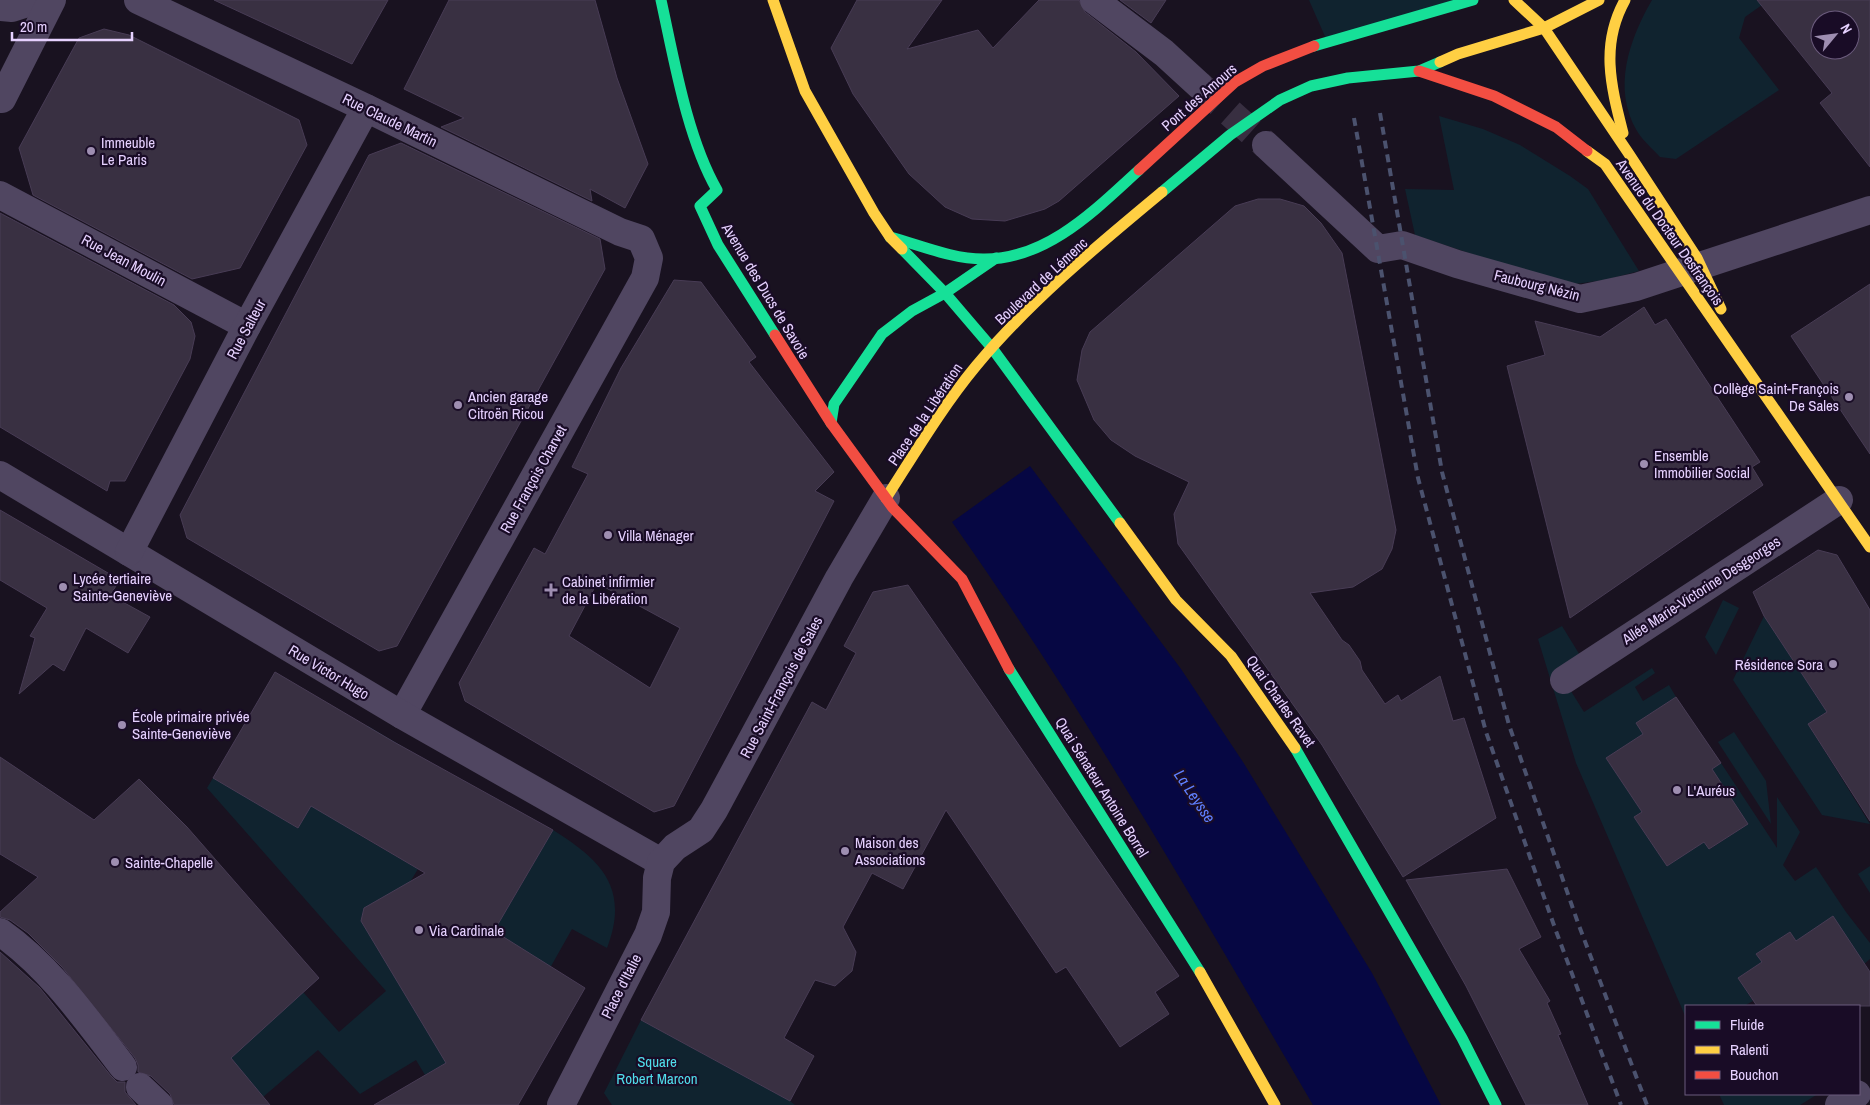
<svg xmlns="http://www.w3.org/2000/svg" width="1870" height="1105" viewBox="0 0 1870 1105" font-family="'Archivo Narrow',sans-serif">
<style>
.green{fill:#10232f}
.water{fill:#060743}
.building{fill:#393042;stroke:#483c55;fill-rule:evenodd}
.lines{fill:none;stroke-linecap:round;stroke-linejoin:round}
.street-tunnel{stroke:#382f41;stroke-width:28;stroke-dasharray:28 14;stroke-linecap:butt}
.street{stroke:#504661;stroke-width:28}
.fast{stroke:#16e098;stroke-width:11}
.slow{stroke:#ffcf43;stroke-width:11}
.jam{stroke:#f24e42;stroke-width:11}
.rail{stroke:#4b526e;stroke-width:4;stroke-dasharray:8 6;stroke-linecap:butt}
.poi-dot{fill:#9e8eb1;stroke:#190c26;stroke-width:2}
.labels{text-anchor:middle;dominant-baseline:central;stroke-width:4.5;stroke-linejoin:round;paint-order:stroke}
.street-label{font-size:15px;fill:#e6d1ff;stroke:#190c26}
.poi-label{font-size:15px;fill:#e6d1ff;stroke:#190c26;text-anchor:start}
.park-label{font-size:15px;fill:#50deec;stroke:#190c26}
.water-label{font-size:16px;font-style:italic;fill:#5f7fff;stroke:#190c26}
</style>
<rect width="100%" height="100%" fill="#191220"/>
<g class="green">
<path d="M 1309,0 L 1473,0 L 1327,41 Z"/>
<path d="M 1652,0 L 1769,0 L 1745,17 L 1739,38 L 1779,90 L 1676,159 L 1660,157 C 1653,149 1643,141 1637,131 C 1612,88 1629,40 1652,0 Z"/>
<path d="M 1439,116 L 1483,129 L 1520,145 L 1570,176 L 1588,189 L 1639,271 L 1605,280 L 1575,284 L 1514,268 L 1415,235 L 1405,189 L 1454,190 Z"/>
<path d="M 1723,600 L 1739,608 L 1716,655 L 1705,637 Z"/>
<path d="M 1764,616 L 1827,712 L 1808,724 L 1870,824 L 1822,815 L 1733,680 Z"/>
<path d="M 1562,626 L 1586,665 L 1564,680 L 1584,712 L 1652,668 L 1655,673 L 1635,687 L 1643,701 L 1669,685 L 1676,697 L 1636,723 L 1643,734 L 1606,758 L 1642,812 L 1634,817 L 1667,866 L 1704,842 L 1710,849 L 1748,824 L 1712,769 L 1721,763 L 1777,848 L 1777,797 L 1800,832 L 1783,865 L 1795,881 L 1816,867 L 1846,912 L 1870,943 L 1870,959 L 1864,964 L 1833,917 L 1796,941 L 1790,932 L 1756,954 L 1762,962 L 1738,978 L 1753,1001 L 1744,1006 L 1686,1006 L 1686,1018 L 1576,763 L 1538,639 Z"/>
<path d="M 368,726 L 405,748 L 356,833 L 418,869 L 410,882 L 446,1063 L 425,1075 L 416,1060 L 360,1094 L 318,1050 L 263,1097 L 209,1077 L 303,992 L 339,1032 L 386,991 L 207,788 L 213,778 L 298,828 L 320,791 L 327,795 Z"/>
<path d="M 1734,732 L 1766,781 L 1771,824 L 1718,742 Z"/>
<path d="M 553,830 C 601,860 630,888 607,948 L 572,929 L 550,968 L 465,938 L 510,904 Z"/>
<path d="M 1870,866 L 1870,893 L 1858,874 Z"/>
<path d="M 641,1020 L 790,1101 L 795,1105 L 612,1105 L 604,1093 Z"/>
<path d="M 1719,1094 L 1818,1094 L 1800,1105 L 1724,1105 Z"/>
</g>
<path class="water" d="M 1030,466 L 1181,669 L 1243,762 L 1372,973 L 1441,1105 L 1313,1105 C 1198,908 1084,709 952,522 Z"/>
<g class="building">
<path d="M 214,0 L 388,0 L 352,64 Z"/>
<path d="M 449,0 L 595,0 L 617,78 L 648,164 L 625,208 L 590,189 L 592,201 L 441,127 L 464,118 L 404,89 Z"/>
<path d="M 857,0 L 942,0 L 907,49 L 978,30 L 993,48 L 1039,0 L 1079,0 L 1085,12 L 1136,52 L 1179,96 L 1059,201 L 1045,209 L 1005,221 L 972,219 L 945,207 L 909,174 L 853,94 L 831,48 Z"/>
<path d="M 1120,0 L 1166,0 L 1151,23 Z"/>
<path d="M 1757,0 L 1870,0 L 1870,167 L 1820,103 L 1832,93 ZM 1820,20 L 1850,20 L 1850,50 L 1820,50 Z"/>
<path d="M 104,29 L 129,35 L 299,120 L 307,145 L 240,268 L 192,279 L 33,195 L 19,148 L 79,38 Z"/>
<path d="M 401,143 L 600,239 L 605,269 L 397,646 L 379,651 L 187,538 L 180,515 L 369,155 Z"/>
<path d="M 1258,199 L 1280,199 L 1304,206 L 1321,223 L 1342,253 L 1396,530 L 1392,549 L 1382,569 L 1353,587 L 1310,593 L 1342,640 L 1349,645 L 1360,661 L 1362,670 L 1385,704 L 1398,695 L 1401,701 L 1440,676 L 1453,721 L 1464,718 L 1496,818 L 1403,877 L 1322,745 L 1178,544 L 1174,514 L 1189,482 L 1135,456 L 1111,440 L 1094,420 L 1077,380 L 1082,350 L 1090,332 L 1235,206 Z"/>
<path d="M 0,213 L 174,305 L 191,322 L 195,336 L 190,359 L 125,481 L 110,481 L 107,491 L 0,427 Z"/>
<path d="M 674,280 L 701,282 L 756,357 L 749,362 L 834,472 L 815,491 L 834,501 L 674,806 L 654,812 L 465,701 L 459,683 L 534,548 L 545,554 L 588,474 L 572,467 L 621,368 ZM 597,583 L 680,628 L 650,688 L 569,636 Z"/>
<path d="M 1870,284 L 1870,454 L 1791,336 Z"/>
<path d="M 1644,307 L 1655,325 L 1666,319 L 1760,462 L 1752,467 L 1763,485 L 1570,618 L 1507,366 L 1545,355 L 1535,321 L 1600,337 Z"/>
<path d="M 0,510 L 120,580 L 110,595 L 150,617 L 128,653 L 86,628 L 64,671 L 53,664 L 19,694 L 35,638 L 30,636 L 47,608 L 0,580 Z"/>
<path d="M 1818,550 L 1837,555 L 1870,610 L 1870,821 L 1808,724 L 1827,712 L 1764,616 L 1753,592 Z"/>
<path d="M 908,585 L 1179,976 L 1155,992 L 1169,1014 L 1120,1047 L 1066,967 L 1056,973 L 946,810 L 903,889 L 872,873 L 843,927 L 856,952 L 852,971 L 835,986 L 815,980 L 784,1038 L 814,1056 L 790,1101 L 641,1020 L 812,702 L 826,710 L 856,653 L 844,646 L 873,592 Z"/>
<path d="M 275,672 L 394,742 L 553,830 L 494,931 L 585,988 L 518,1105 L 374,1105 L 446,1063 L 361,921 L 364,908 L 425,873 L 311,806 L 298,828 L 213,778 Z"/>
<path d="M 1676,697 L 1721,763 L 1712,769 L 1748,824 L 1709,849 L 1704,842 L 1667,866 L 1634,817 L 1642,812 L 1606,758 L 1643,734 L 1636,723 Z"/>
<path d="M 0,757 L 94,820 L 139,779 L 187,827 L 319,978 L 231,1058 L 270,1105 L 174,1105 L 170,1094 L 151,1076 L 138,1072 L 138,1065 L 135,1058 L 62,967 L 28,933 L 10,920 L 0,917 L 0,912 L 38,877 L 0,854 Z"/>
<path d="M 1507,869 L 1541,937 L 1519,949 L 1550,1001 L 1547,1003 L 1561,1034 L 1558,1035 L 1588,1105 L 1526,1105 L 1466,986 L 1406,880 Z"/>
<path d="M 1833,916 L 1870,972 L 1870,1006 L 1757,1006 L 1738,978 L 1762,962 L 1756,954 L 1790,932 L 1796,941 Z"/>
<path d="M 0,952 L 40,988 L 111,1076 L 117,1082 L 125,1082 L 125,1092 L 136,1105 L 0,1105 Z"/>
</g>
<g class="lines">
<path class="street-tunnel" d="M 1199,85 L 1266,145"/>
<g class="street">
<path d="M 138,0 L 366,108 L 620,232 L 641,239 L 649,258 L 645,278 L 402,715"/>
<path d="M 1094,0 L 1164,53 L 1199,85"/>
<path d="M 0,7 L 12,8 L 37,0"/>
<path d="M 2,99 L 52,0"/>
<path d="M 1266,145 L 1378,249 L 1402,245 L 1457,264 L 1580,299 L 1636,287 L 1870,210"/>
<path d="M 0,195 L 247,326"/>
<path d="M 0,475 L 402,715 L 661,862"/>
<path d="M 129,552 L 247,326 L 366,108"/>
<path d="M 1564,680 L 1839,500"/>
<path d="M 0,932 C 50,967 86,1019 123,1067"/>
<path d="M 140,1087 L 159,1105"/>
<path d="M 561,1105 L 648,935 L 656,912 L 657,878 L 661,862 L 675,847 L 701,830 L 714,810 L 839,578 L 886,498"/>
<path d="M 1839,1105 L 1857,1094"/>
</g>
<g class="fast">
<path d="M 661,0 C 674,59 687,138 717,190 L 700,206 L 718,245 L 775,335"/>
<path d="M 1314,46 L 1473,0"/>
<path d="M 1162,192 L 1230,135 L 1280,100 L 1311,86 L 1348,78 L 1419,71 L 1440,62"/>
<path d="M 890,237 C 920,245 952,259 983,259 C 1047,260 1096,209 1139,170"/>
<path d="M 902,249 L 945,293 L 992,348 L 1120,523"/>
<path d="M 831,423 L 834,404 L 882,334 L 912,311 L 945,293 L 996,258"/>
<path d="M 1009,669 L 1200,972"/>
<path d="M 1295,748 L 1462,1038 L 1496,1105"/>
</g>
<g class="slow">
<path d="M 773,0 L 805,91 L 874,213 L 890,237 L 902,249"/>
<path d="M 1514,0 L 1544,28 L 1629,154 L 1697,258 L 1721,309"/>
<path d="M 1440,62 L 1458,54 L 1544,28 L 1599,0"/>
<path d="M 1623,133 C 1611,86 1600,45 1625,0"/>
<path d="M 1587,151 L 1605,164 L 1870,547"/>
<path d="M 886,498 C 915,453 942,407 976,366 C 1030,301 1097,246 1162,192"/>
<path d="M 1120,523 L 1176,600 L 1231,656 L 1295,748"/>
<path d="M 1200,972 L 1275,1105"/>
</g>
<g class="jam">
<path d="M 1419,71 L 1494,96 L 1556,127 L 1587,151"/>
<path d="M 1139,170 L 1235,82 L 1263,66 L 1314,46"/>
<path d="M 775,335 L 831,423 L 893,508 L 962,579 L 1009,669"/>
</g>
<g class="rail">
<path d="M 1380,113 L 1442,472 L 1509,725 L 1578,923 L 1647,1105"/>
<path d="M 1354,118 L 1418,478 L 1486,732 L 1556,931 L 1621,1105"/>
</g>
</g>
<g class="poi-dot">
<circle cx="91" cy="151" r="5"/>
<circle cx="1849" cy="397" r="5"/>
<circle cx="458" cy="405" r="5"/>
<circle cx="1644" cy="464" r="5"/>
<circle cx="608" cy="535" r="5"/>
<circle cx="63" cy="587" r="5"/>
<path d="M548.5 582.5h5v5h5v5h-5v5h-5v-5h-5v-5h5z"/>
<circle cx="1833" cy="664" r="5"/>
<circle cx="122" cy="725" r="5"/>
<circle cx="1677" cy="790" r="5"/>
<circle cx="845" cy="851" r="5"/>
<circle cx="115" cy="862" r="5"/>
<circle cx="419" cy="930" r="5"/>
</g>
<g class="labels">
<g class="street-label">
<text transform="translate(1199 97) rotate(-41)">Pont des Amours</text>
<text transform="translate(390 120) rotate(26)">Rue Claude Martin</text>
<text transform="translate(1670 232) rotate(55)">Avenue du Docteur Desfrançois</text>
<text transform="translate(124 260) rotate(28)">Rue Jean Moulin</text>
<text transform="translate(1041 281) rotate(-43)">Boulevard de Lémenc</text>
<text transform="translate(1537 285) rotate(14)">Faubourg Nézin</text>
<text transform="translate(766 291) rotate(59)">Avenue des Ducs de Savoie</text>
<text transform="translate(246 329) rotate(-62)">Rue Salteur</text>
<text transform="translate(925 414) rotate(-56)">Place de la Libération</text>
<text transform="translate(533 479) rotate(-61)">Rue François Charvet</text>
<text transform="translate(1701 590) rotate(-33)">Allée Marie-Victorine Desgeorges</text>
<text transform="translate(329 672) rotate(31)">Rue Victor Hugo</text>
<text transform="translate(781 687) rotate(-62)">Rue Saint-François de Sales</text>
<text transform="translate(1281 701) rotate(55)">Quai Charles Ravet</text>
<text transform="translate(1102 787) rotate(58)">Quai Sénateur Antoine Borrel</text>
<text transform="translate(621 986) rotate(-63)">Place d'Italie</text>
</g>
<g class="poi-label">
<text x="101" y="142">Immeuble<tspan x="101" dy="17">Le Paris</tspan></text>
<text x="1839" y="388" text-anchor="end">Collège Saint-François<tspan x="1839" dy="17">De Sales</tspan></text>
<text x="468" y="396">Ancien garage<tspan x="468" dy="17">Citroën Ricou</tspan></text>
<text x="1654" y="455">Ensemble<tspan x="1654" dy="17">Immobilier Social</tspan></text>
<text x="618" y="535">Villa Ménager</text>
<text x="73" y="578">Lycée tertiaire<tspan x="73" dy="17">Sainte-Geneviève</tspan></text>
<text x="562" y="581">Cabinet infirmier<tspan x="562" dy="17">de la Libération</tspan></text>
<text x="1823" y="664" text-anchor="end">Résidence Sora</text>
<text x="132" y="716">École primaire privée<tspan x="132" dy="17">Sainte-Geneviève</tspan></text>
<text x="1687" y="790">L'Auréus</text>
<text x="855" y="842">Maison des<tspan x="855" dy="17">Associations</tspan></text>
<text x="125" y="862">Sainte-Chapelle</text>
<text x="429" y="930">Via Cardinale</text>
</g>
<g class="park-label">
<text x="657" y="1061">Square<tspan x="657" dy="17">Robert Marcon</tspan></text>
</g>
<g class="water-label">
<text transform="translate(1195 796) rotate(56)">La Leysse</text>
</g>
</g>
<rect x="1685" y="1005" width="175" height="90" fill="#190c26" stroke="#6b5b7d"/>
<rect x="1695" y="1021" width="25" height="8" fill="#16e098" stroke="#6b5b7d"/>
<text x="1730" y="1030" font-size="15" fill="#e6d1ff">Fluide</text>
<rect x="1695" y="1046" width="25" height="8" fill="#ffcf43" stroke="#6b5b7d"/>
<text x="1730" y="1055" font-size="15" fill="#e6d1ff">Ralenti</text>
<rect x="1695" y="1071" width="25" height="8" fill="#f24e42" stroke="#6b5b7d"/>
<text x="1730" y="1080" font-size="15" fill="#e6d1ff">Bouchon</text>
<g transform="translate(1835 35) rotate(61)"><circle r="24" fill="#190c26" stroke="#6b5b7d"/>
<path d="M0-4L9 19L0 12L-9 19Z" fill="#9e8eb1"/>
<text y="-8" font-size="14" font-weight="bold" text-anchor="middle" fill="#e6d1ff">N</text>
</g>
<path d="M12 32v8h120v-8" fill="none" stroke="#e6d1ff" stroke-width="2.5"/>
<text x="20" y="32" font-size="15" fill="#e6d1ff" stroke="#190c26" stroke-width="4" paint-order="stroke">20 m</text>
</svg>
